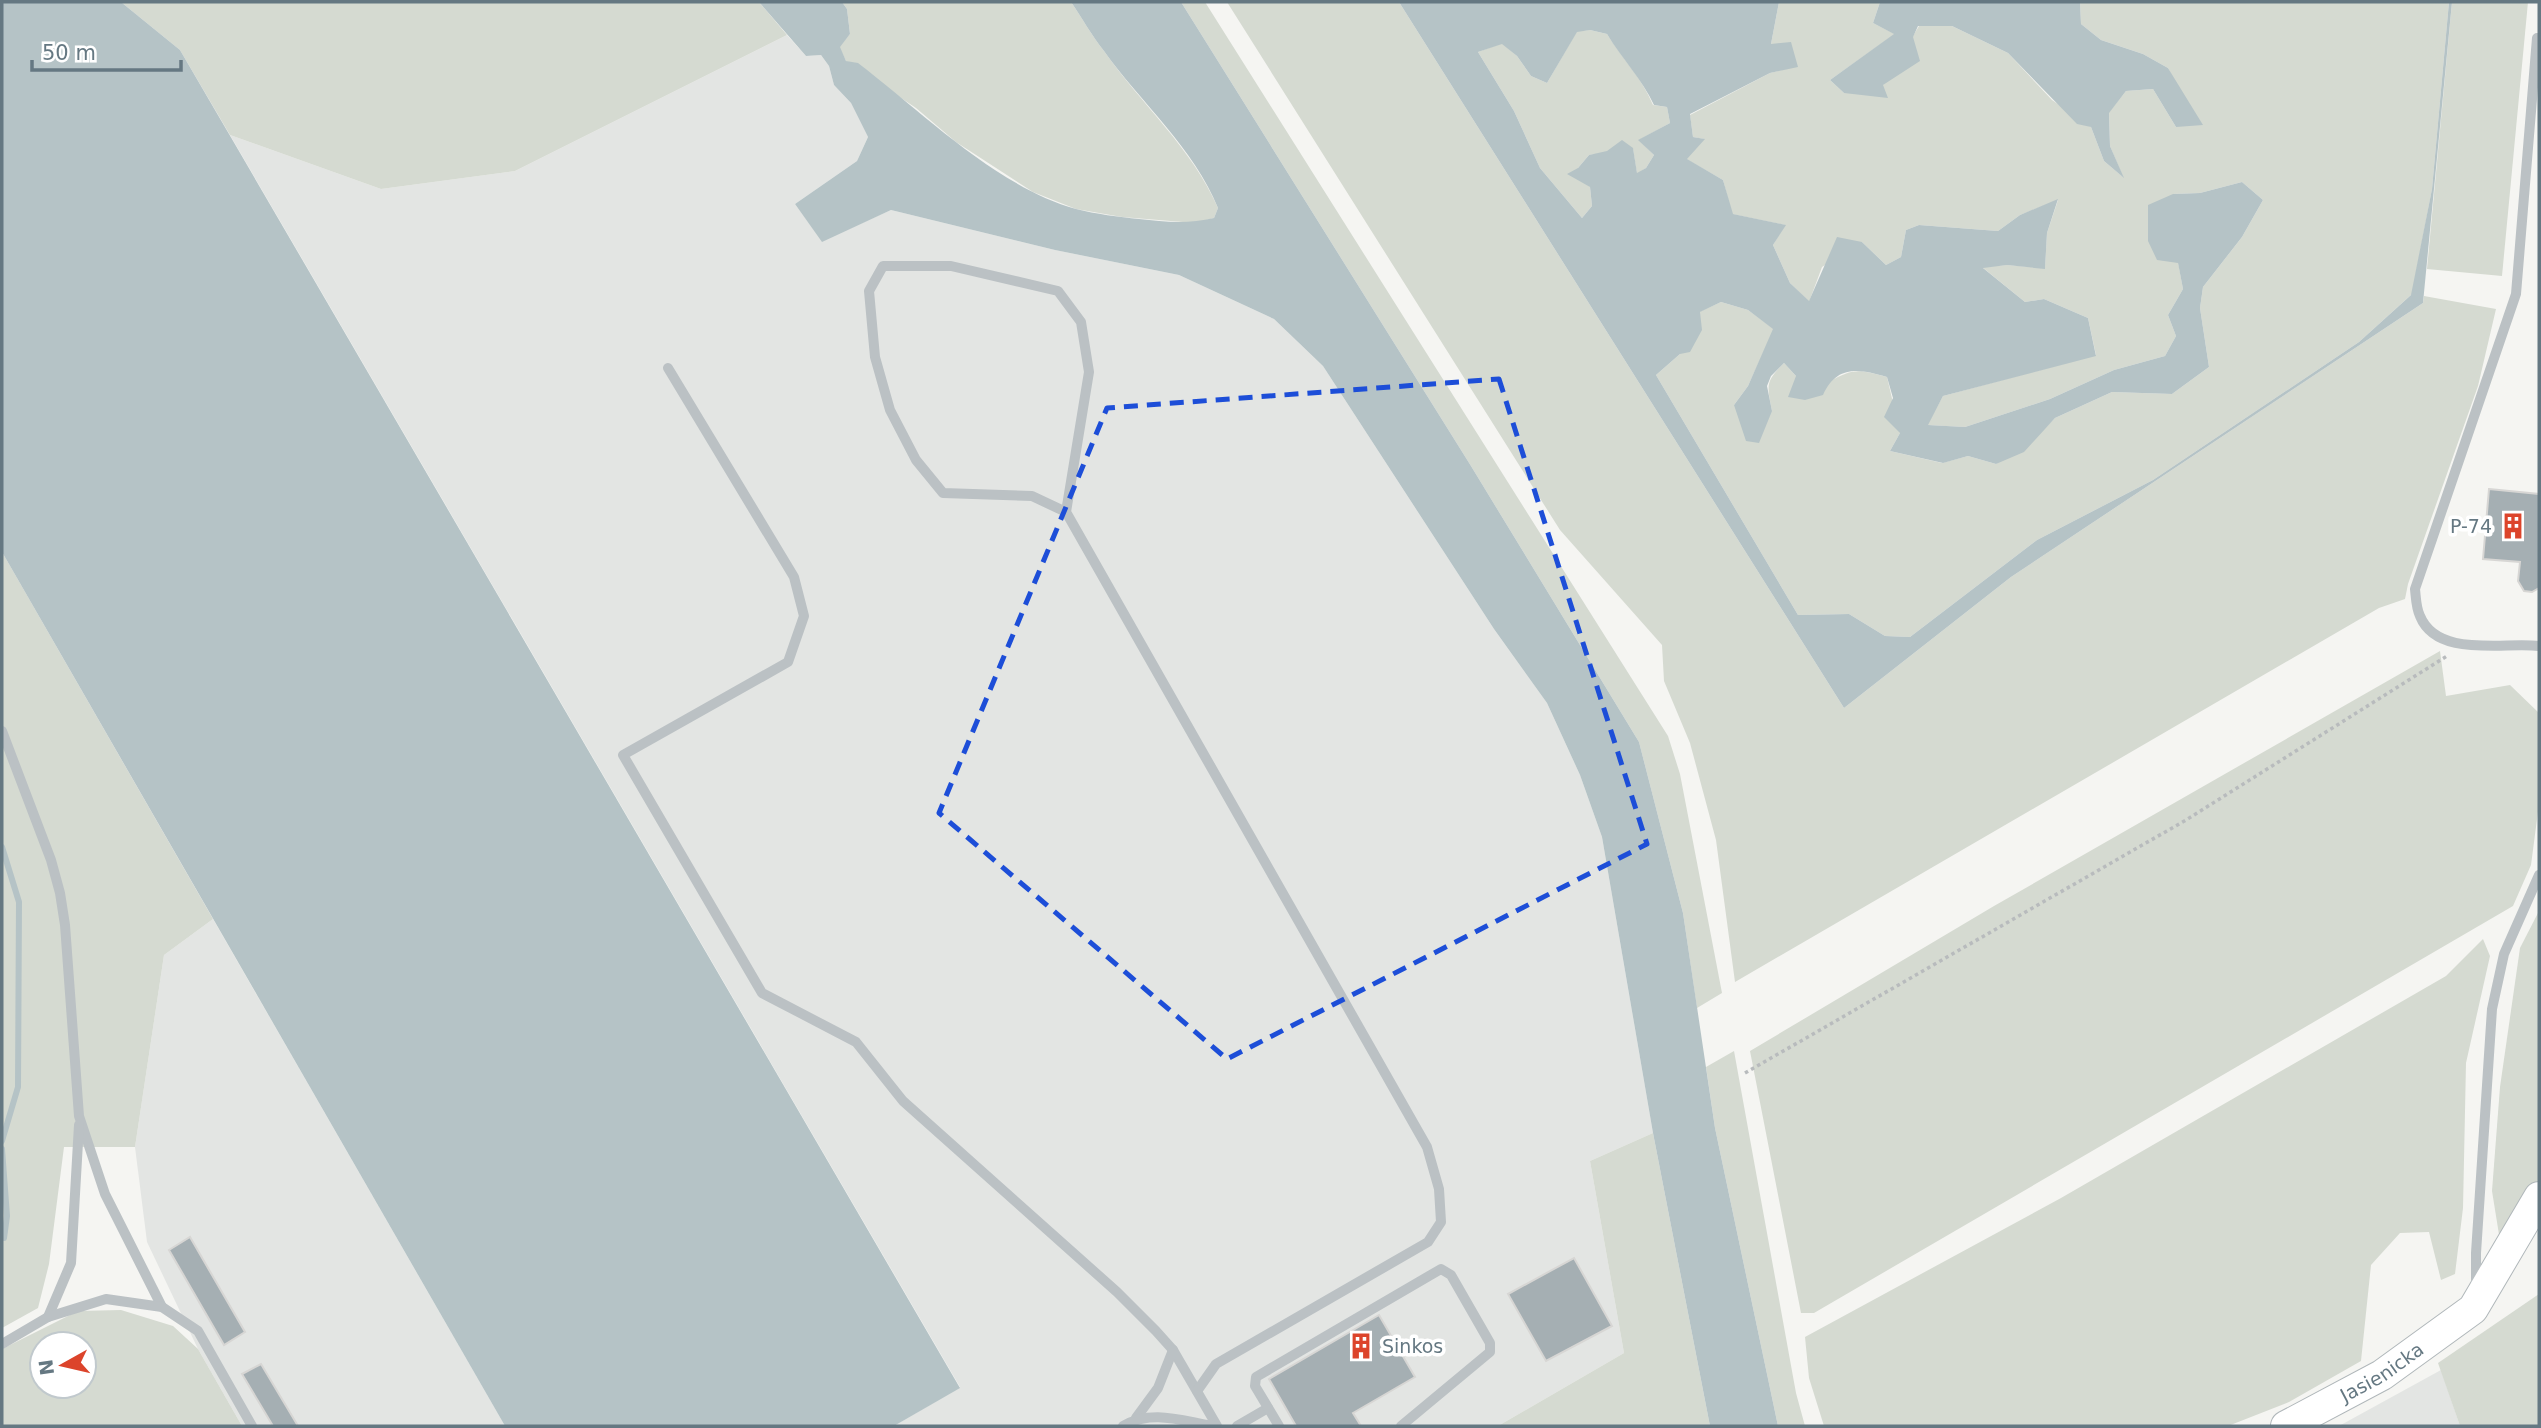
<svg xmlns="http://www.w3.org/2000/svg" width="2541" height="1428" viewBox="0 0 2541 1428" font-family="'DejaVu Sans',sans-serif">
<style>
.built{fill:#e3e5e3}
.green{fill:#d5dad1;fill-rule:evenodd}
.water{fill:#b5c3c6;fill-rule:evenodd}
.lines{fill:none;stroke-linecap:round;stroke-linejoin:round}
.stream{stroke:#b5c3c6;stroke-width:6}
.building{fill:#a5afb3;stroke:#d7d6d4;stroke-width:2}
.secondary-casing{stroke:#b0b7ba;stroke-width:32}
.path{stroke:#b8bbbd;stroke-width:3.5;stroke-dasharray:3.5 3.5;stroke-linecap:butt}
.lane{stroke:#bbc1c4;stroke-width:10}
.secondary{stroke:#fff;stroke-width:30}
.marked{fill:none;stroke:#1d4ed8;stroke-width:5;stroke-dasharray:14 9;stroke-linejoin:round}
.labels{text-anchor:middle;dominant-baseline:central;stroke-width:7;stroke-linejoin:round;paint-order:stroke}
.poi-label{font-size:19px;fill:#657882;stroke:#fff;text-anchor:end}
.street-label{font-size:19px;fill:#657882;stroke:#fff}
</style>
<rect width="100%" height="100%" fill="#f5f5f2"/>
<g class="built">
<path d="M 787,35 L 806,56 L 821,55 L 829,66 L 834,85 L 851,103 L 868,137 L 857,161 L 795,204 L 822,241 L 891,210 L 1055,250 L 1179,275 L 1274,319 L 1323,366 L 1494,629 L 1547,703 L 1580,775 L 1602,837 L 1653,1133 L 1590,1161 L 1624,1353 L 1498,1426 L 894,1426 L 960,1387 L 230,135 L 381,189 L 515,171 Z"/>
<path d="M 213,919 L 505,1426 L 242,1426 L 198,1349 L 147,1242 L 135,1147 L 164,955 Z"/>
<path d="M 2441,1370 L 2460,1426 L 2339,1426 Z"/>
</g>
<g class="green">
<path d="M 121,2 L 759,2 L 787,35 L 515,171 L 381,189 L 230,135 L 180,50 Z"/>
<path d="M 842,2 L 1071,2 C 1082,18 1092,36 1104,51 C 1141,104 1192,148 1218,208 L 1214,218 L 1195,223 L 1122,217 L 1076,209 L 1033,192 L 956,142 L 916,108 L 846,61 L 839,47 L 850,34 L 847,9 Z"/>
<path d="M 1181,2 L 1205,2 L 1668,736 L 1680,774 L 1722,993 L 1697,1008 L 1683,913 L 1639,742 L 1471,466 Z"/>
<path d="M 1227,2 L 1399,2 L 1844,708 L 2011,577 L 2423,303 L 2424,296 L 2496,309 L 2478,386 L 2408,584 L 2405,599 L 2379,608 L 1735,982 L 1716,840 L 1690,743 L 1664,681 L 1662,645 L 1560,530 Z"/>
<path d="M 1779,2 L 1880,2 L 1873,23 L 1895,34 L 1830,80 L 1844,93 L 1858,93 L 1883,85 L 1919,26 L 1952,26 L 2008,53 L 2052,100 L 2091,127 L 2104,161 L 2123,177 L 2110,146 L 2109,112 L 2126,91 L 2153,89 L 2176,127 L 2176,84 L 2168,68 L 2143,54 L 2101,40 L 2081,24 L 2080,2 L 2449,2 L 2432,189 L 2412,294 L 2359,342 L 2153,480 L 2037,540 L 1910,637 L 1885,636 L 1849,614 L 1798,615 L 1656,375 L 1680,354 L 1699,312 L 1721,302 L 1748,310 L 1774,329 L 1748,386 L 1734,405 L 1772,411 C 1767,385 1765,382 1784,363 L 1796,376 L 1829,382 C 1854,367 1861,370 1887,377 L 1900,433 L 1890,451 L 1942,463 L 1968,456 L 1996,464 L 2040,433 L 2055,418 L 2112,392 L 2172,394 L 2209,367 L 2200,308 L 2203,287 L 2242,237 L 2263,200 L 2242,182 L 2200,193 L 2173,194 L 2178,262 L 2183,289 L 2168,315 L 2176,336 L 2165,356 L 2114,370 L 2050,399 L 1965,427 L 1927,425 L 1943,396 L 2096,355 L 2088,318 L 2044,299 L 2025,302 L 1982,267 L 2007,265 L 2045,268 L 2047,233 L 2058,200 L 2020,215 L 1998,231 L 1919,225 L 1906,230 L 1901,257 L 1886,265 L 1862,242 L 1822,267 L 1809,302 L 1790,283 L 1773,245 L 1785,225 L 1732,214 L 1723,180 L 1686,159 L 1704,139 L 1693,137 L 1690,115 L 1770,73 L 1797,66 L 1771,44 Z"/>
<path d="M 2452,2 L 2528,2 L 2502,276 L 2427,269 Z"/>
<path d="M 1590,30 L 1607,34 C 1622,58 1642,78 1653,105 L 1667,107 L 1670,123 L 1639,140 L 1654,155 L 1646,168 L 1637,174 L 1633,149 L 1589,155 L 1578,168 L 1590,187 L 1592,206 L 1582,218 L 1540,168 L 1514,111 L 1478,52 L 1502,43 L 1517,56 L 1531,76 L 1547,83 L 1577,31 Z"/>
<path d="M 2,552 L 213,919 L 164,955 L 135,1147 L 64,1147 L 49,1264 L 38,1308 L 2,1328 Z"/>
<path d="M 2440,651 L 2446,696 L 2510,685 L 2539,713 L 2539,804 L 2531,865 L 2513,906 L 1814,1313 L 1801,1313 L 1750,1051 L 1994,906 Z"/>
<path d="M 2539,911 L 2539,1182 L 2501,1247 L 2492,1191 L 2500,1087 L 2520,948 Z"/>
<path d="M 2483,939 L 2490,956 L 2466,1063 L 2463,1208 L 2455,1274 L 2441,1280 L 2429,1232 L 2400,1233 L 2371,1265 L 2361,1361 L 2289,1402 L 2228,1426 L 1824,1426 L 1809,1378 L 1805,1337 L 2061,1198 L 2446,976 Z"/>
<path d="M 1734,1051 L 1796,1393 L 1805,1426 L 1778,1426 L 1715,1128 L 1706,1067 Z"/>
<path d="M 1653,1133 L 1710,1426 L 1498,1426 L 1624,1353 L 1590,1161 Z"/>
<path d="M 2539,1294 L 2539,1426 L 2460,1426 L 2438,1363 Z"/>
<path d="M 121,1310 L 173,1326 L 198,1349 L 242,1426 L 2,1426 L 2,1349 L 78,1311 ZM 42,1344 L 84,1344 L 84,1386 L 42,1386 Z"/>
</g>
<g class="water">
<path d="M 2,2 L 121,2 L 180,50 L 960,1388 L 894,1426 L 505,1426 L 2,552 Z"/>
<path d="M 759,2 L 842,2 L 847,9 L 850,34 L 840,47 L 846,61 L 858,63 C 922,112 997,187 1076,209 C 1096,214 1119,217 1139,219 C 1165,222 1189,224 1214,218 L 1218,208 C 1194,148 1141,103 1104,51 C 1092,36 1082,18 1071,2 L 1181,2 L 1471,466 L 1639,742 L 1683,913 L 1715,1128 L 1778,1426 L 1710,1426 L 1653,1133 L 1602,837 L 1580,775 L 1547,703 L 1494,629 L 1323,366 L 1274,319 L 1179,275 L 1055,250 L 891,210 L 822,242 L 795,204 L 857,161 L 868,137 L 851,103 L 834,85 L 829,66 L 821,55 L 806,56 Z"/>
<path d="M 1399,2 L 1779,2 L 1771,44 L 1791,42 L 1798,67 L 1770,73 L 1690,114 L 1693,137 L 1705,139 L 1687,159 L 1723,180 L 1733,214 L 1786,225 L 1773,245 L 1790,283 L 1809,301 L 1837,237 L 1862,242 L 1886,265 L 1901,257 L 1906,230 L 1919,225 L 1998,231 L 2020,215 L 2058,199 L 2047,233 L 2045,269 L 2007,265 L 1983,268 L 2025,302 L 2044,299 L 2088,318 L 2096,356 L 1943,396 L 1928,425 L 1965,427 L 2050,399 L 2114,370 L 2165,356 L 2176,336 L 2168,315 L 2183,289 L 2178,263 L 2157,260 L 2148,241 L 2148,205 L 2173,194 L 2200,193 L 2242,182 L 2263,200 L 2242,237 L 2203,287 L 2200,308 L 2209,367 L 2172,394 L 2112,392 L 2055,418 L 2024,452 L 1996,464 L 1968,456 L 1943,463 L 1890,451 L 1900,433 L 1884,417 L 1893,398 L 1887,377 C 1860,369 1837,364 1823,395 L 1805,400 L 1788,397 L 1796,376 L 1784,363 L 1771,376 L 1767,386 L 1772,411 L 1759,443 L 1746,441 L 1734,405 L 1748,386 L 1773,329 L 1748,310 L 1721,302 L 1700,312 L 1702,330 L 1690,352 L 1680,354 L 1656,375 L 1798,615 L 1849,614 L 1885,636 L 1910,637 L 2037,540 L 2153,480 L 2359,342 L 2411,295 L 2432,189 L 2449,2 L 2452,2 L 2423,303 L 2011,577 L 1844,708 ZM 1590,30 L 1607,34 C 1622,59 1642,79 1654,105 L 1667,107 L 1670,123 L 1638,140 L 1654,155 L 1646,168 L 1637,173 L 1633,148 L 1622,140 L 1607,151 L 1589,155 L 1578,168 L 1567,174 L 1590,187 L 1592,206 L 1582,218 L 1540,168 L 1514,111 L 1478,52 L 1502,44 L 1517,56 L 1531,76 L 1547,83 L 1577,32 Z"/>
<path d="M 1880,2 L 2080,2 L 2081,24 L 2101,40 L 2143,54 L 2168,68 L 2203,125 L 2176,127 L 2153,89 L 2126,91 L 2109,113 L 2110,146 L 2124,178 L 2104,161 L 2091,127 L 2077,124 L 2008,53 L 1952,26 L 1918,26 L 1913,37 L 1920,61 L 1883,85 L 1888,98 L 1844,93 L 1830,80 L 1894,34 L 1873,23 Z"/>
</g>
<g class="lines">
<g class="stream">
<path d="M 2,847 L 19,902 L 18,1087 L 2,1141"/>
<path d="M 2,1149 L 7,1216 L 4,1238"/>
</g>
</g>
<g class="building">
<path d="M 2489,489 L 2539,494 L 2539,588 L 2532,592 L 2524,591 L 2518,581 L 2520,562 L 2483,559 Z"/>
<path d="M 190,1237 L 245,1332 L 224,1345 L 169,1250 Z"/>
<path d="M 1574,1258 L 1612,1326 L 1546,1361 L 1508,1294 Z"/>
<path d="M 1379,1315 L 1415,1377 L 1353,1413 L 1361,1426 L 1296,1426 L 1269,1379 Z"/>
<path d="M 261,1364 L 298,1426 L 273,1426 L 242,1374 Z"/>
</g>
<g class="lines">
<g class="secondary-casing">
<g id="secondary">
<path id="s1" d="M 2286,1426 L 2382,1375 L 2473,1309 L 2539,1197"/>
</g>
</g>
<path class="path" d="M 1745,1073 L 2186,820 L 2447,656"/>
<g class="lane">
<path d="M 2537,38 L 2516,294 L 2415,589 C 2416,598 2416,608 2420,616 C 2437,658 2503,642 2539,646"/>
<path d="M 668,368 L 794,577 L 804,616 L 788,662 L 623,755 L 762,993 L 856,1042 L 903,1101 L 1117,1292 L 1156,1331 L 1173,1350 L 1217,1426"/>
<path d="M 1066,512 L 1089,372 L 1081,322 L 1058,291 L 951,266 L 883,266 L 869,291 L 875,357 L 890,410 L 916,460 L 943,493 L 1032,496 L 1066,512 L 1427,1147 L 1439,1189 L 1441,1222 L 1428,1242 L 1216,1364 L 1197,1391"/>
<path d="M 2,731 L 51,860 L 60,893 L 65,925 L 79,1116 L 105,1194 L 162,1307"/>
<path d="M 2476,1283 L 2476,1253 L 2492,1009 L 2504,954 L 2539,875"/>
<path d="M 48,1317 L 71,1263 L 79,1125"/>
<path d="M 2,1344 L 48,1317 L 106,1299 L 162,1307 L 198,1331 L 252,1426"/>
<path d="M 1136,1418 L 1158,1388 L 1173,1350"/>
<path d="M 1123,1426 C 1152,1409 1182,1421 1213,1426"/>
<path d="M 1237,1426 L 1268,1408"/>
<path d="M 1279,1426 L 1255,1386 L 1256,1377 L 1441,1269 L 1451,1275 L 1490,1343 L 1490,1352 L 1401,1426"/>
</g>
<use href="#secondary" class="secondary"/>
</g>
<path class="marked" d="M 1499,379 L 1647,844 L 1227,1059 L 939,813 L 1107,408 Z"/>
<defs>
<g id="building-bare" transform="scale(2.1)"><path d="M-4-6H4V6H1V3H-1V6H-4ZM-2.5-4.3h1.7v1.8h-1.7ZM.8-4.3h1.7v1.8H.8ZM-2.5-1h1.7V.8h-1.7ZM.8-1h1.7V.8H.8Z" fill="#dc442b" stroke="#fff" stroke-width="2.5" paint-order="stroke"/></g>
</defs>
<g fill-rule="evenodd">
<use href="#building-bare" x="2513" y="526"/>
<use href="#building-bare" x="1361" y="1346"/>
</g>
<g class="labels">
<g class="poi-label">
<text x="2492" y="526">P-74</text>
<text x="1382" y="1346" text-anchor="start">Sinkos</text>
</g>
<g class="street-label">
<text stroke="none"><textPath href="#s1" startOffset="110">Jasienicka</textPath></text>
</g>
</g>
<rect width="2541" height="1428" fill="none" stroke="#657882" stroke-width="7"/>
<g transform="translate(63 1365) rotate(262)"><circle r="33" fill="#ffffff" stroke="#c1c9cd" stroke-width="2"/>
<path d="M0-5L12 26L0 18L-12 26Z" fill="#dc442b"/>
<text y="-10" font-size="19" font-weight="bold" text-anchor="middle" fill="#657882">N</text>
</g>
<path d="M32 60v10h149v-10" fill="none" stroke="#657882" stroke-width="3.5"/>
<text x="42" y="60" font-size="21" fill="#657882" stroke="#ffffff" stroke-width="5" paint-order="stroke">50 m</text>
</svg>
